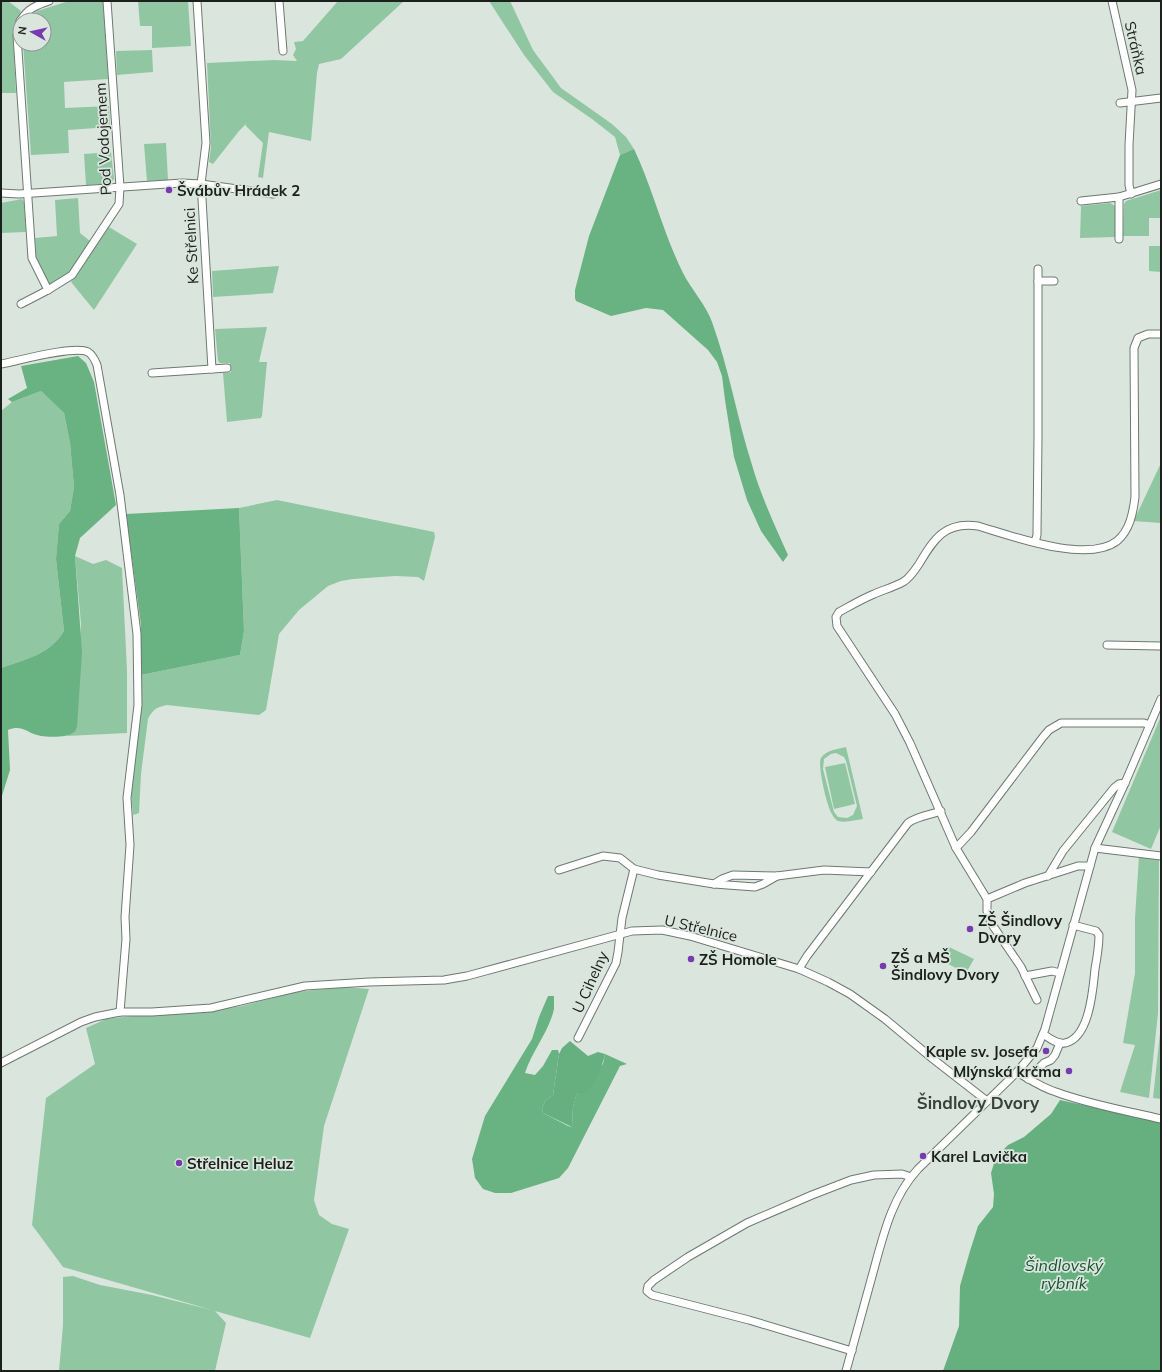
<svg xmlns="http://www.w3.org/2000/svg" width="1162" height="1372" viewBox="0 0 1162 1372" font-family="Mulish,sans-serif">
<style>
.green{fill:#91c6a2;fill-rule:evenodd}
.forest{fill:#69b282}
.water{fill:#66b080}
.lines{fill:none;stroke-linecap:round;stroke-linejoin:round}
.minor-casing{stroke:#6e7870;stroke-width:9}
.minor{stroke:#fff;stroke-width:7}
.poi-dot{fill:#773ab0;stroke:#dae6dd;stroke-width:1.5}
.labels{text-anchor:middle;dominant-baseline:central;stroke-width:3.5;stroke-linejoin:round;paint-order:stroke}
.street-label{font-size:15px;fill:#1c201d;stroke:#dae6dd}
.poi-label{font-size:15px;font-weight:bold;fill:#1c201d;stroke:#dae6dd;text-anchor:start}
.water-label{font-size:16px;font-style:italic;fill:#1a5131;stroke:#dae6dd}
.quarter-label{font-size:17px;font-weight:bold;fill:#374039;stroke:#dae6dd}
</style>
<rect width="100%" height="100%" fill="#dae6dd"/>
<g class="green">
<path d="M 1,1 L 8,1 L 21,11 L 13,27 L 13,36 L 16,93 L 1,93 Z"/>
<path d="M 69,1 L 103,1 L 108,79 L 64,82 L 65,108 L 109,106 L 110,127 L 68,130 L 69,153 L 31,155 L 23,44 L 44,44 L 44,20 L 27,20 L 37,11 Z"/>
<path d="M 138,1 L 188,1 L 191,46 L 152,48 L 152,26 L 140,26 Z"/>
<path d="M 338,1 L 404,1 L 341,59 L 319,64 L 317,73 L 311,141 L 269,132 L 263,178 L 258,177 L 263,143 L 246,126 L 246,124 L 239,131 L 213,164 L 209,162 L 211,147 L 207,63 L 274,60 L 297,61 L 293,55 L 296,49 L 294,42 L 303,41 Z"/>
<path d="M 489,1 L 510,1 L 533,50 L 561,88 L 612,124 L 626,137 L 634,149 L 620,155 L 615,137 L 592,119 L 553,92 L 524,55 Z"/>
<path d="M 152,50 L 153,72 L 117,75 L 116,51 Z"/>
<path d="M 166,143 L 168,180 L 147,181 L 144,144 Z"/>
<path d="M 111,152 L 114,179 L 112,182 L 107,184 L 86,185 L 84,154 Z"/>
<path d="M 1161,190 L 1161,218 L 1149,218 L 1149,236 L 1123,236 L 1124,204 L 1126,201 Z"/>
<path d="M 78,198 L 80,233 L 90,241 C 82,253 65,289 47,284 L 36,260 L 35,238 L 57,236 L 55,200 Z"/>
<path d="M 22,199 L 24,202 L 26,232 L 1,233 L 1,203 Z"/>
<path d="M 1110,203 L 1115,206 L 1115,237 L 1080,238 L 1081,206 Z"/>
<path d="M 109,227 L 137,244 L 94,310 L 71,282 Z"/>
<path d="M 1149,246 L 1161,246 L 1161,272 L 1149,271 Z"/>
<path d="M 279,266 L 273,293 L 213,297 L 212,271 Z"/>
<path d="M 267,327 L 259,362 L 267,362 L 262,416 L 261,418 L 227,422 L 223,373 L 231,372 L 230,369 L 232,368 L 230,367 L 230,363 L 220,363 L 218,361 L 215,329 Z"/>
<path d="M 41,391 L 64,413 L 70,443 L 74,487 L 70,511 L 59,524 L 56,559 L 64,631 C 51,654 24,660 1,668 L 1,411 L 12,402 Z"/>
<path d="M 1161,463 L 1161,523 L 1133,521 L 1137,514 Z"/>
<path d="M 277,500 L 434,532 L 435,537 L 424,581 L 418,577 L 395,576 L 353,579 L 341,581 L 328,586 L 299,610 L 279,634 L 266,710 L 259,715 L 167,705 C 157,707 153,709 148,719 L 141,774 L 139,813 L 133,815 L 131,791 L 142,701 L 141,675 L 240,655 L 244,631 L 239,508 Z"/>
<path d="M 75,556 L 93,564 L 106,560 L 122,568 L 127,671 L 127,733 L 67,736 L 74,732 L 81,624 Z"/>
<path d="M 1161,716 L 1161,825 L 1151,849 L 1112,832 Z"/>
<path d="M 846,747 L 863,819 C 856,820 845,823 838,821 C 836,820 833,817 832,814 C 827,807 817,764 821,758 C 826,750 838,749 846,747 ZM 836,753 L 844,757 L 846,761 L 857,806 L 853,815 L 847,818 L 838,817 L 834,812 L 823,769 L 824,759 L 831,754 Z"/>
<path d="M 845,763 L 855,804 L 834,809 L 825,767 Z"/>
<path d="M 1139,856 L 1159,858 L 1158,1013 L 1149,1098 L 1120,1092 L 1135,1045 L 1123,1043 L 1135,973 L 1135,918 Z"/>
<path d="M 947,946 L 974,959 L 966,973 L 940,960 Z"/>
<path d="M 345,987 L 369,989 L 324,1126 L 314,1200 L 319,1215 L 332,1224 L 349,1229 L 310,1338 L 215,1311 L 226,1323 L 215,1371 L 59,1371 L 63,1325 L 63,1277 L 73,1276 L 100,1285 L 152,1295 L 212,1310 L 63,1267 L 32,1225 L 46,1098 L 95,1064 L 86,1028 L 106,1019 L 131,1016 L 203,1012 L 242,1006 L 295,992 Z"/>
<path d="M 1161,1024 L 1161,1099 L 1153,1098 Z"/>
</g>
<g class="forest">
<path d="M 634,149 C 653,189 663,233 683,273 C 691,289 706,305 712,322 C 729,369 737,418 752,465 C 761,496 775,526 788,555 L 783,562 L 761,531 L 747,500 L 734,457 L 725,400 L 722,376 L 717,362 L 708,350 L 663,310 L 646,308 L 611,316 L 576,301 L 575,298 L 575,290 L 589,236 L 620,155 Z"/>
<path d="M 78,356 L 86,363 L 94,382 L 116,505 L 80,538 L 75,556 L 82,652 L 77,727 C 76,728 76,731 74,732 C 69,738 48,737 41,736 C 27,734 23,724 8,730 L 10,770 L 1,799 L 1,668 C 24,660 51,654 64,631 L 56,559 L 59,524 L 70,511 L 74,487 L 70,443 L 64,413 L 41,391 L 12,402 L 8,399 L 27,388 L 21,366 Z"/>
<path d="M 239,508 L 244,631 L 240,655 L 141,675 L 141,625 L 126,514 Z"/>
<path d="M 548,996 L 554,996 C 554,1000 554,1005 554,1009 C 549,1032 532,1051 525,1073 L 535,1075 L 543,1066 L 552,1050 L 558,1050 L 559,1054 L 553,1095 L 546,1100 L 542,1108 L 543,1113 L 568,1126 L 572,1127 L 573,1107 L 577,1092 L 603,1064 L 605,1054 L 627,1064 L 620,1066 L 568,1168 L 559,1178 L 511,1193 L 495,1193 L 483,1189 L 475,1178 L 472,1159 L 485,1116 L 532,1039 L 539,1017 Z"/>
</g>
<g class="water">
<path d="M 570,1041 L 588,1056 L 598,1052 L 605,1054 C 603,1064 594,1090 584,1093 C 583,1093 578,1093 577,1093 L 573,1107 L 572,1127 L 543,1113 L 542,1108 L 546,1100 L 553,1095 L 559,1054 L 562,1048 Z"/>
<path d="M 1060,1100 L 1161,1122 L 1161,1371 L 943,1371 L 959,1326 L 960,1286 L 970,1251 L 978,1226 L 993,1207 L 994,1194 L 991,1173 L 996,1157 L 1008,1145 L 1024,1137 L 1051,1114 Z"/>
</g>
<g class="lines">
<g class="minor-casing">
<g id="minor">
<path d="M 197,1 L 206,143 L 201,184 L 202,199 L 212,369"/>
<path d="M 279,1 L 283,51"/>
<path d="M 1112,1 L 1132,90 L 1129,145 L 1129,185 L 1131,194"/>
<path d="M 21,20 C 27,9 37,5 49,1"/>
<path d="M 20,21 L 17,36 L 32,258 L 48,290"/>
<path d="M 1120,103 L 1161,98"/>
<path d="M 1,193 L 19,194 L 182,183 L 201,184 L 273,194"/>
<path d="M 1081,201 L 1119,197 L 1161,184"/>
<path d="M 1119,239 L 1119,197"/>
<path d="M 1038,281 L 1054,281"/>
<path d="M 21,304 L 48,290 L 72,275 L 119,204 L 120,187 L 107,1"/>
<path d="M 1,364 C 18,361 74,345 88,352 C 93,355 95,360 97,365 L 120,495 L 137,634 L 138,705 L 127,798 L 130,845 L 125,917 L 126,939 L 120,1012"/>
<path d="M 152,373 L 227,368"/>
<path d="M 1035,542 L 1037,535 L 1038,436 L 1038,269"/>
<path d="M 1107,645 L 1161,646"/>
<path d="M 956,848 L 971,832 L 1043,737 L 1049,730 L 1061,723 L 1144,723 L 1150,725"/>
<path d="M 1095,848 L 1161,856"/>
<path d="M 559,870 L 603,856 L 620,858 L 634,869 L 658,875 L 714,884 L 755,887 L 763,884 L 777,876"/>
<path d="M 1048,876 L 1063,851 L 1114,788 L 1119,784 L 1125,783"/>
<path d="M 714,884 L 722,879 L 733,875 L 777,876 L 824,870 L 871,872"/>
<path d="M 987,899 L 1025,883 L 1078,866 L 1090,866"/>
<path d="M 799,969 L 807,956 L 908,823 C 917,816 930,815 941,811"/>
<path d="M 1025,976 L 1052,971 L 1060,973"/>
<path d="M 1037,1000 L 1021,967 L 991,923 L 987,911 L 987,899 L 956,848 L 910,743 L 895,714 L 837,626 L 836,617 L 839,612 C 850,606 862,599 874,594 C 883,590 894,587 903,582 C 910,578 914,571 919,564 C 934,539 945,521 978,526 C 1012,536 1087,564 1117,541 C 1130,530 1133,513 1135,497 L 1134,348 L 1138,338 L 1148,334 L 1161,334"/>
<path d="M 1043,1034 C 1049,1038 1058,1045 1065,1043 C 1090,1038 1093,988 1095,969 C 1097,958 1099,946 1099,935 L 1096,931 L 1073,925"/>
<path d="M 578,1038 L 616,963 L 618,952 L 622,918 L 634,869"/>
<path d="M 1,1063 L 81,1022 L 95,1017 L 120,1012 L 152,1012 L 211,1008 L 305,986 L 369,982 L 444,980 L 467,976 L 632,931 L 662,930 L 690,936 L 799,969 L 828,982 L 850,994 L 885,1019 L 933,1059 L 987,1101"/>
<path d="M 1017,1072 C 1029,1079 1042,1088 1056,1092 C 1088,1104 1127,1111 1161,1119"/>
<path d="M 1028,1079 L 1044,1063 L 1051,1060 L 1055,1055 L 1060,1043"/>
<path d="M 852,1351 L 749,1320 L 652,1295 L 647,1291 L 648,1286 L 654,1280 L 688,1257 L 747,1223 L 812,1195 L 851,1180 L 874,1175 L 902,1174 L 911,1177"/>
<path d="M 846,1371 C 854,1341 863,1310 871,1280 C 882,1241 890,1199 918,1169 L 1017,1072 L 1037,1048 L 1045,1029 L 1095,848 L 1125,783 L 1161,699"/>
</g>
</g>
<use href="#minor" class="minor"/>
</g>
<g class="poi-dot">
<circle cx="169" cy="190" r="4"/>
<circle cx="970" cy="929" r="4"/>
<circle cx="691" cy="959" r="4"/>
<circle cx="883" cy="966" r="4"/>
<circle cx="1046" cy="1051" r="4"/>
<circle cx="1069" cy="1071" r="4"/>
<circle cx="923" cy="1156" r="4"/>
<circle cx="179" cy="1163" r="4"/>
</g>
<g class="labels">
<g class="street-label">
<text transform="translate(1136 48) rotate(77)">Stráňka</text>
<text transform="translate(103 139) rotate(-93)">Pod Vodojemem</text>
<text transform="translate(191 246) rotate(-93)">Ke Střelnici</text>
<text transform="translate(701 928) rotate(13)">U Střelnice</text>
<text transform="translate(590 982) rotate(-66)">U Cihelny</text>
</g>
<g class="poi-label">
<text x="177" y="190">Švábův Hrádek 2</text>
<text x="978" y="920">ZŠ Šindlovy<tspan x="978" dy="17">Dvory</tspan></text>
<text x="891" y="957">ZŠ a MŠ<tspan x="891" dy="17">Šindlovy Dvory</tspan></text>
<text x="699" y="959">ZŠ Homole</text>
<text x="1038" y="1051" text-anchor="end">Kaple sv. Josefa</text>
<text x="1061" y="1071" text-anchor="end">Mlýnská krčma</text>
<text x="931" y="1156">Karel Lavička</text>
<text x="187" y="1163">Střelnice Heluz</text>
</g>
<g class="water-label">
<text x="1064" y="1265">Šindlovský<tspan x="1064" dy="18">rybník</tspan></text>
</g>
<g class="quarter-label">
<text x="978" y="1102">Šindlovy Dvory</text>
</g>
</g>
<rect width="1162" height="1372" fill="none" stroke="#1c201d" stroke-width="4"/>
<g transform="translate(32 32) rotate(278)"><circle r="19" fill="#dae6dd" stroke="#8e9790"/>
<path d="M0-3L7 15L0 10L-7 15Z" fill="#773ab0"/>
<text y="-6" font-size="11" font-weight="bold" text-anchor="middle" fill="#1c201d">N</text>
</g>
</svg>
